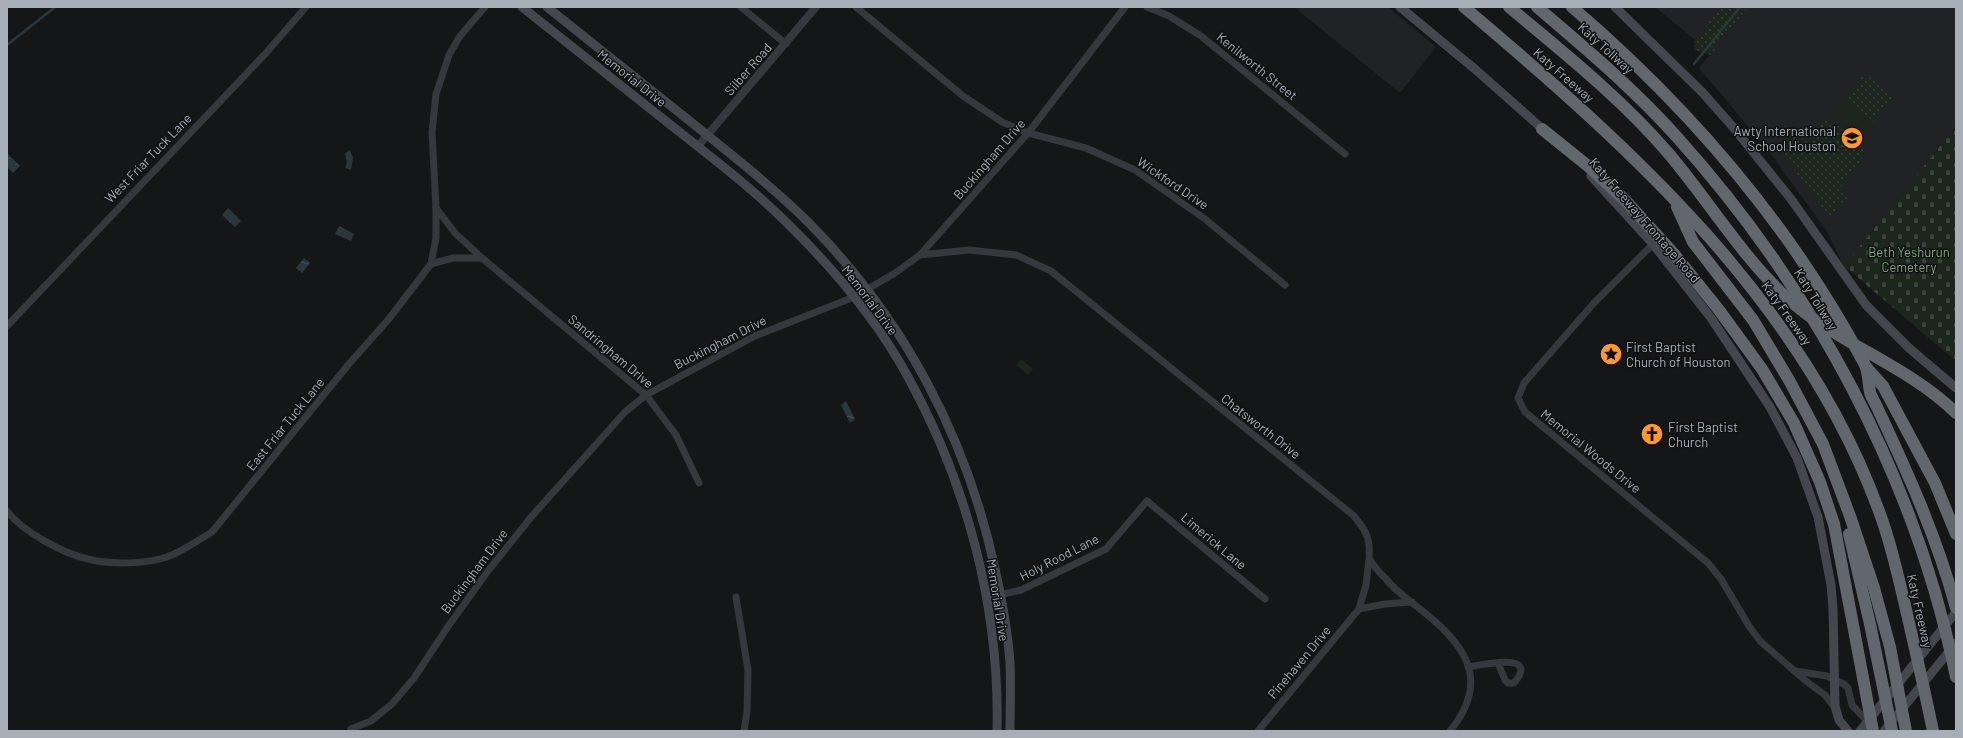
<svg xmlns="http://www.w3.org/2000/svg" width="1963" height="738" viewBox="0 0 1963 738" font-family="Barlow,sans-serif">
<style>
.built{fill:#212225}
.green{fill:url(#green-dots)}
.cemetery{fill:url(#cemetery-stones)}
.pitch{fill:#1d261d}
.water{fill:url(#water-ripples)}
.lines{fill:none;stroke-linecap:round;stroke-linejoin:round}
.stream{stroke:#2a373c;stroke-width:2.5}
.minor{stroke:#36383d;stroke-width:7}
.tertiary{stroke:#36383d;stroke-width:8}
.secondary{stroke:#44474d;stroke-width:9}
.motorway{stroke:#62676e;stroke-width:12}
.labels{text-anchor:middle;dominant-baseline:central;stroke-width:3;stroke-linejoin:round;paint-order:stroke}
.street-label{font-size:13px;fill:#a6aeb8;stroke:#101112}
.poi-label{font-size:13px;fill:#a6aeb8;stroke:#101112;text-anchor:start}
.park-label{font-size:13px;fill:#7fa57c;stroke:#101112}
</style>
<defs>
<pattern id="green-dots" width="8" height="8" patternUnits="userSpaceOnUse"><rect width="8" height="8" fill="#1d261d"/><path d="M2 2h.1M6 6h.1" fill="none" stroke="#3b433c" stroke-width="1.8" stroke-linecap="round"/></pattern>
<pattern id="cemetery-stones" width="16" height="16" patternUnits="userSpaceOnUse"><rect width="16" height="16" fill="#1d261d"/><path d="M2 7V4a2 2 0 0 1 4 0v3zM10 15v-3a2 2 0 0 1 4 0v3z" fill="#3b433c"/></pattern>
<pattern id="water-ripples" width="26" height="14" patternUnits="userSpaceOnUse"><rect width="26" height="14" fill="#2a373c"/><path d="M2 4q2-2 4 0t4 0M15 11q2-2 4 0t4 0" fill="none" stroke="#465156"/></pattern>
</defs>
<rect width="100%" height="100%" fill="#151618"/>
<g class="built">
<path d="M 1294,7 L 1388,7 L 1436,47 L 1400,93 Z"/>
<path d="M 1655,7 L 1721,7 L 1695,40 Z"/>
<path d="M 1748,7 L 1956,7 L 1956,126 L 1844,266 L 1826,230 L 1768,150 L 1699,68 Z"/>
</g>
<g class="green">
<path d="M 1721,7 L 1748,7 L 1710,55 L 1695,50 L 1694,41 Z"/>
<path d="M 1865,74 L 1894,97 L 1874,122 L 1845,98 Z"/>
<path d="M 1827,117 L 1865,149 L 1861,162 L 1840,188 L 1850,196 L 1835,207 L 1837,210 L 1829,216 L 1787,160 L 1781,147 L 1793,132 L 1807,142 Z"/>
</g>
<path class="cemetery" d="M 1956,126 L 1956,361 L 1844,266 Z"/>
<g class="pitch">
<path d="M 1845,98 L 1874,122 L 1860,138 L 1832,115 Z"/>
<path d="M 1021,359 L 1033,369 L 1028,375 L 1016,365 Z"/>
</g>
<g class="water">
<path d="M 350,150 L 353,158 L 351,170 L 345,168 L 347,162 L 345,153 Z"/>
<path d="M 7,153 L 20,166 L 13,173 L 7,167 Z"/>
<path d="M 228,208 L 241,221 L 235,227 L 222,215 Z"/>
<path d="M 339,226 L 354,234 L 351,241 L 335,234 Z"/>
<path d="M 304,258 L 310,263 L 302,273 L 296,268 Z"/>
<path d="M 846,401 L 855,419 L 850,423 L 841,405 Z"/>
</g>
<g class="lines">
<g class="stream">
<path d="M 7,45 L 55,7"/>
<path d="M 1694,64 L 1740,7"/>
</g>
<g class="minor">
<path d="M 485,7 L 460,36 L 449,55 L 436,94 L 432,132 L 436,208 L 455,233 L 482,258 L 646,395 L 676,435 L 699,483"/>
<path d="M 741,7 L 786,44"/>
<path d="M 856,7 L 963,96 L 1002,122 L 1028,133 L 1086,148 L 1135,170 L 1205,219 L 1285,285"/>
<path d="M 1147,7 L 1169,16 L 1201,36 L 1345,154"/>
<path d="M 1653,244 L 1594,303 L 1524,383 L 1518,398 L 1525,412 L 1708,563 L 1721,579 L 1749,626 L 1760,641 L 1806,681 L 1825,695 L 1835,708"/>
<path d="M 920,255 L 969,250 L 1016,255 L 1051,271 L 1354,516 C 1361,525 1368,533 1369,545 C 1370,550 1368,556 1370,560 C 1374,567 1381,574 1386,579 C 1396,592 1412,602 1425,613 C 1469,648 1489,683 1450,731"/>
<path d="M 431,264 L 453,258 L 482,258"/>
<path d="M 7,326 L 266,53 L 306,7"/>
<path d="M 7,511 C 23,532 62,553 88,559 C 110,565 145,564 167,557 C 183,551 197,541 212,532 L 348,365 L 388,320 L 431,264 L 436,238 L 436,208"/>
<path d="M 736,597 L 748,670 L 747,712 L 744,731"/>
<path d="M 987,598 L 1021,590 L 1106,549 L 1147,501 L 1265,599"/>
<path d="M 1359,609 L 1385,604 L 1412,602"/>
<path d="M 1468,667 C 1482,665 1541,651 1514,683 L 1508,683 L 1505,680 L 1498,663"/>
<path d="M 1795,671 L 1827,676 L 1844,684 L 1848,688 L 1852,705 L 1870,724"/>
<path d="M 351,729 L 371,721 L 392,704 L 414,678 L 449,625 L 488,571 L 532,516 L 625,412 L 646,395 L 755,336 L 854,297 L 895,273 L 920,255 L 1028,133 L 1125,7"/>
<path d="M 1258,731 L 1359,609 L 1366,585 L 1369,559"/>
</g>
<path class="tertiary" d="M 698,146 L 816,7"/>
<g class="secondary">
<path d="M 522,7 C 572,47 622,86 672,126 C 711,157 752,188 787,223 C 833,268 877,320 908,377 C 967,484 1000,608 997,731"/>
<path d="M 547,7 C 597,47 646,86 696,126 C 734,157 774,188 809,223 C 904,319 967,438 995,569 C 1002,600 1008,632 1010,663 C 1011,686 1010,709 1010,731"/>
<path d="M 1400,7 L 1476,70 L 1546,132"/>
<path d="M 1615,7 L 1703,93 L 1733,127 L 1791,199 L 1866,305 L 1909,348 L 1956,388"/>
<path d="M 1591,176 L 1653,244 L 1711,318 L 1770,407 L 1797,458 L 1818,517 L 1831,585 L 1833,609 L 1835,706 L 1839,720 L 1848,731"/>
<path d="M 1860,731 L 1956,612"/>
<path d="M 1884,731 L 1956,643"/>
</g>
<g class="motorway">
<path d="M 1464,7 C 1632,149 1804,302 1880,514 C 1892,546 1899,580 1907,614 C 1916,653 1925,692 1933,731"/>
<path d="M 1509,7 C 1564,53 1622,99 1669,154 C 1708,200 1743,258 1787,298 C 1838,344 1907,365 1956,413"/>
<path d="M 1537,7 C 1585,48 1634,89 1676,136 C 1813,288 1915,476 1956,677"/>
<path d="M 1572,7 C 1691,109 1790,224 1864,363 C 1869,372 1868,383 1870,392 C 1871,396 1874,401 1876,405 C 1907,471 1937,537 1956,608"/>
<path d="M 1542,129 L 1588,166 L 1626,201 L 1674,254 L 1719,310 L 1762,369 L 1794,423 L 1820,482 L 1834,524 L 1873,731"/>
<path d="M 1677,207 L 1693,242 L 1753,320 L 1789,380 L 1823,444 L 1850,516 L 1874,588 L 1890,647 L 1906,731"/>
<path d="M 1866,367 L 1883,386 L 1935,483 L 1956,534"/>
<path d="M 1849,534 L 1870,624 L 1892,731"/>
</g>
</g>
<defs>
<g id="school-disc" transform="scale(1.15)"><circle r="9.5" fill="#fe9927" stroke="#101112"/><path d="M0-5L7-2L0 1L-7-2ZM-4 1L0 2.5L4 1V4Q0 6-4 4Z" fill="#111"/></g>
<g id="sight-disc" transform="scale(1.15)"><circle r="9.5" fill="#fe9927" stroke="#101112"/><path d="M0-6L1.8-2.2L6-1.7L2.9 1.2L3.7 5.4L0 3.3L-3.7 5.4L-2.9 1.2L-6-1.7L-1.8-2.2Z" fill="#111"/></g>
<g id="church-disc" transform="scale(1.15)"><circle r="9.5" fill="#fe9927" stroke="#101112"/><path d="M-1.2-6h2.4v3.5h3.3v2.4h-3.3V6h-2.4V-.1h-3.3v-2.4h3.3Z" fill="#111"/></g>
</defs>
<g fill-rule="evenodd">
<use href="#school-disc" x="1852" y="138"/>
<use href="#sight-disc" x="1611" y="354"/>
<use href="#church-disc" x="1652" y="434"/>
</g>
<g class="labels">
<g class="street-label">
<text transform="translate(1606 48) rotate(42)">Katy Tollway</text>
<text transform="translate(1257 66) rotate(39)">Kenilworth Street</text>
<text transform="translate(748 69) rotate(-49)">Silber Road</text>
<text transform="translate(1564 75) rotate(41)">Katy Freeway</text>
<text transform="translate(632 78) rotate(38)">Memorial Drive</text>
<text transform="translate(148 158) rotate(-46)">West Friar Tuck Lane</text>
<text transform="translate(989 159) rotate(-49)">Buckingham Drive</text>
<text transform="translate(1173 183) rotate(34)">Wickford Drive</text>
<text transform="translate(1645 220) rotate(49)">Katy Freeway Frontage Road</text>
<text transform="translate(1816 299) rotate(58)">Katy Tollway</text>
<text transform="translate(870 300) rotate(53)">Memorial Drive</text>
<text transform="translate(1787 313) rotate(54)">Katy Freeway</text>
<text transform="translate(720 342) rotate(-27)">Buckingham Drive</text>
<text transform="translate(611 351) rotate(40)">Sandringham Drive</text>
<text transform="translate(285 424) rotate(-51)">East Friar Tuck Lane</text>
<text transform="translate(1261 426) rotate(38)">Chatsworth Drive</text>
<text transform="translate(1591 451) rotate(39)">Memorial Woods Drive</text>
<text transform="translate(1214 541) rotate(40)">Limerick Lane</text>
<text transform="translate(1059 557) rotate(-27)">Holy Rood Lane</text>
<text transform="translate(474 571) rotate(-53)">Buckingham Drive</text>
<text transform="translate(998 600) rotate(81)">Memorial Drive</text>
<text transform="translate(1920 611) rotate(77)">Katy Freeway</text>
<text transform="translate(1299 662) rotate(-50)">Pinehaven Drive</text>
</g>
<g class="poi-label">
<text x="1836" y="131" text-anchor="end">Awty International<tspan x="1836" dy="15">School Houston</tspan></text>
<text x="1626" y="347">First Baptist<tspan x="1626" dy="15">Church of Houston</tspan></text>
<text x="1668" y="427">First Baptist<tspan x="1668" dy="15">Church</tspan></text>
</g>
<g class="park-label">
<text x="1909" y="252">Beth Yeshurun<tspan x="1909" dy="15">Cemetery</tspan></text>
</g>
</g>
<rect width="1963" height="738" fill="none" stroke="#a6aeb8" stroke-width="16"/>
</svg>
